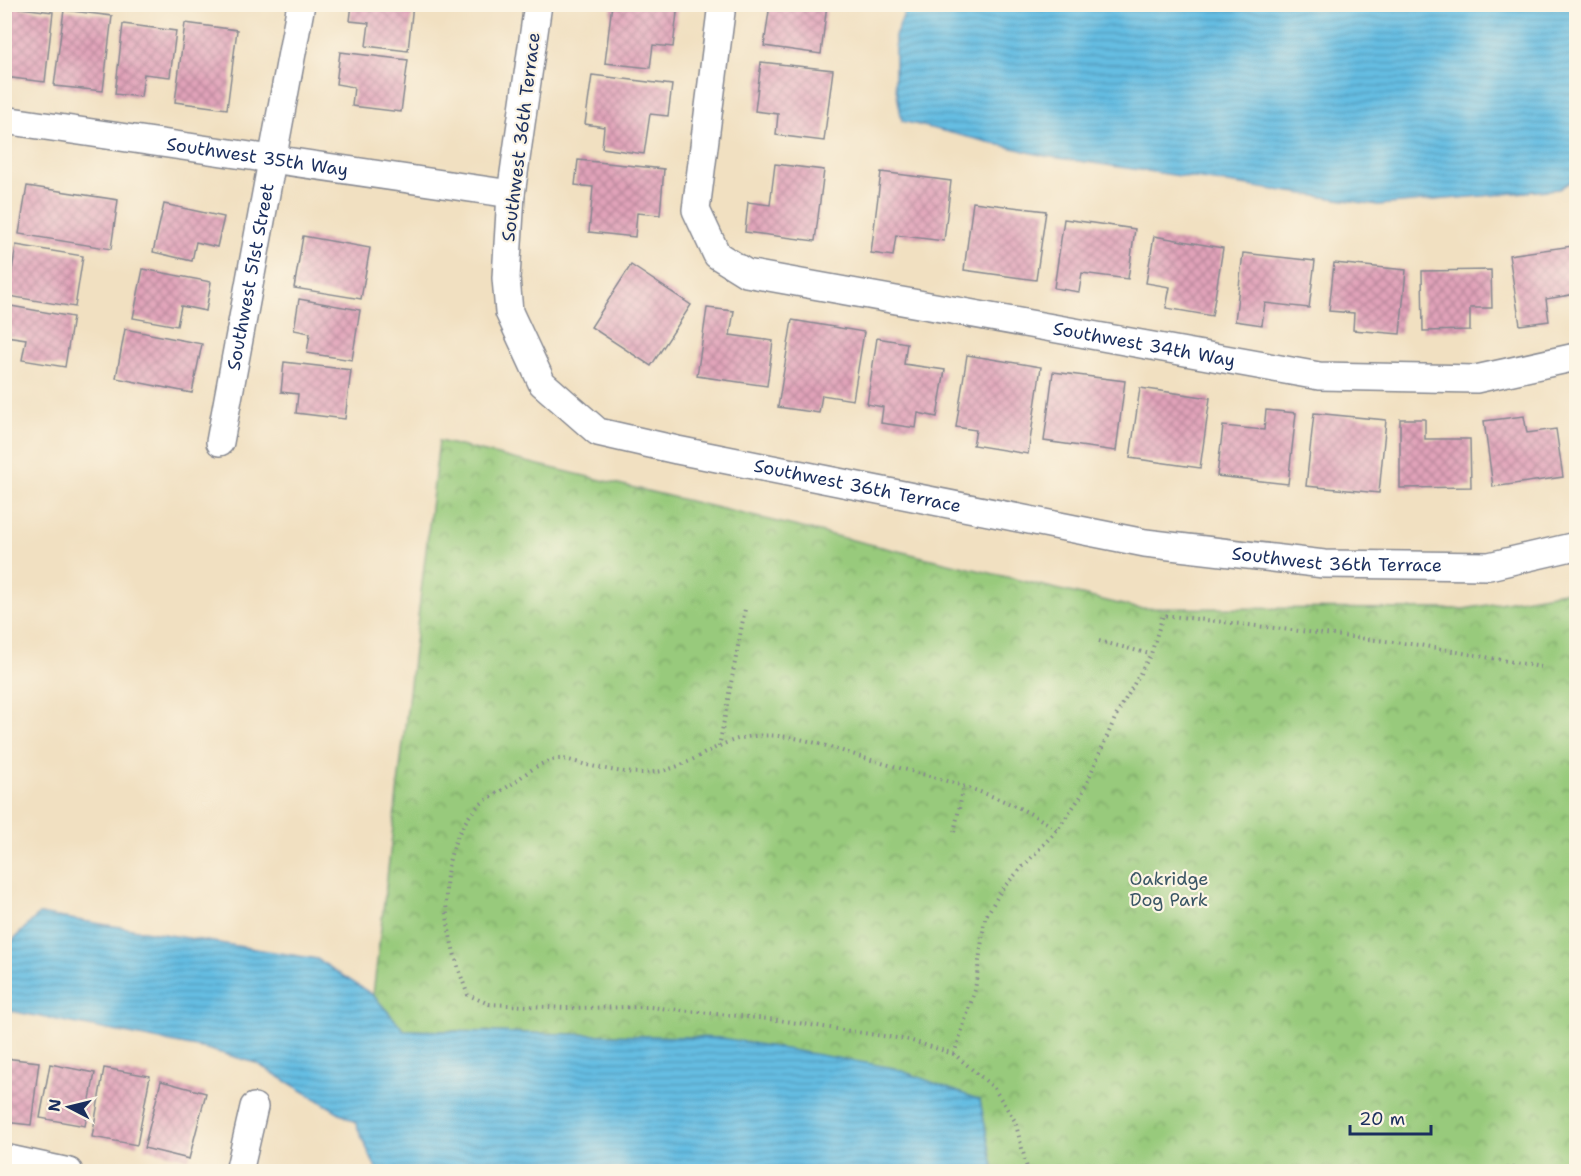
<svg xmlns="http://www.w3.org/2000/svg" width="1581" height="1176" viewBox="0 0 1581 1176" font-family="'Shantell Sans',sans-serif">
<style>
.park{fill:url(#park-crowns);stroke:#5a7c6c;stroke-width:1.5}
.water{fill:url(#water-rules);stroke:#4076a0;stroke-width:1.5}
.building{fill:url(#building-cross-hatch)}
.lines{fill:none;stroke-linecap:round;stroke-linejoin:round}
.minor-casing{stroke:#868890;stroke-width:30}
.path{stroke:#868890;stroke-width:4;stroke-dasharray:1.5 4.5;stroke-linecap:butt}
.minor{stroke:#fff;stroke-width:27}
.labels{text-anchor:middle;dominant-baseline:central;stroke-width:4.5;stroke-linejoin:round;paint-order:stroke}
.street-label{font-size:18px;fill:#1b2f5e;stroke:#fcf5e5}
.park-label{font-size:18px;fill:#3a5665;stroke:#fcf5e5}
</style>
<defs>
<pattern id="park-crowns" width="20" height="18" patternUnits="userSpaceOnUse" patternTransform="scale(1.5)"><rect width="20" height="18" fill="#98ca7b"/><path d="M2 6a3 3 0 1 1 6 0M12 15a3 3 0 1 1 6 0" fill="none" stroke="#7ba468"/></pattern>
<pattern id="water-rules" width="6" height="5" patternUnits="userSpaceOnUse" patternTransform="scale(1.5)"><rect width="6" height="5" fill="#65bde2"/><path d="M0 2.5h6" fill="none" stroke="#529aba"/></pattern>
<pattern id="building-cross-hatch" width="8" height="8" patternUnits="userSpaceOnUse" patternTransform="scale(1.5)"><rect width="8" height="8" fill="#e1a3b9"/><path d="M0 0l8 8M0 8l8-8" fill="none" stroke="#b6859a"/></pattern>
</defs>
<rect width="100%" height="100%" fill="#fcf5e5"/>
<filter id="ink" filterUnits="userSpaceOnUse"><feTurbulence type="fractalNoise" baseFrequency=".0167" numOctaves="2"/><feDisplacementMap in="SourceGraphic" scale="12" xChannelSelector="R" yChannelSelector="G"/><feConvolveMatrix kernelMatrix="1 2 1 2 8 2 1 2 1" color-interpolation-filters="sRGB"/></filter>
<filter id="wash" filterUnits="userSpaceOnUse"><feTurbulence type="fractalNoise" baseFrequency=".008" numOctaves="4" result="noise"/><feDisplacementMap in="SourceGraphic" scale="24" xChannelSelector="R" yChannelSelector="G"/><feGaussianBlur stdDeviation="1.35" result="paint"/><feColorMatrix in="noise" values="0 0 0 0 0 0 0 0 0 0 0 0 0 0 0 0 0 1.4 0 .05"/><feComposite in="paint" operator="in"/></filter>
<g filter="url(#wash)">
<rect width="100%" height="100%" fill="#f1e0c1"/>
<path class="park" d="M 439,441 L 1136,608 L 1464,609 L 1576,590 L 1576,1171 L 994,1171 L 992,1167 L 722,1038 L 404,1030 L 373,995 Z"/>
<g class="water">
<path d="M 908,4 L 1576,5 L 1576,178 L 1559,189 L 1378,205 L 1045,156 L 902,121 L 895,83 L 895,36 Z"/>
<path d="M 39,914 L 317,959 L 373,995 L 404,1030 L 722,1038 L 894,1068 L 980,1100 L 994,1171 L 377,1171 L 355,1122 L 256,1063 L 207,1049 L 5,1010 L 5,948 Z"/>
</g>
<g id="blocks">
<g class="building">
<path d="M 352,4 L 413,4 L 408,51 L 366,46 L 369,23 L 350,21 Z"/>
<path d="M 612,4 L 678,4 L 673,47 L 653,45 L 650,68 L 605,63 Z"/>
<path d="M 770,4 L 827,4 L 821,54 L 764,46 Z"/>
<path d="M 4,6 L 53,12 L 45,82 L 4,77 Z"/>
<path d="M 64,10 L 112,16 L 103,91 L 54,86 Z"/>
<path d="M 185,23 L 237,30 L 227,109 L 175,102 Z"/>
<path d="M 123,24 L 176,31 L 170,77 L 144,74 L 141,97 L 115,94 Z"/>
<path d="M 340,52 L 408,60 L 401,112 L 352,106 L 354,87 L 336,84 Z"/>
<path d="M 761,62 L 833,70 L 824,141 L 776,135 L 778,114 L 755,111 Z"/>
<path d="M 592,75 L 672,85 L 668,116 L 650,114 L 644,154 L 602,148 L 604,127 L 585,124 Z"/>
<path d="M 578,160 L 664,169 L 660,215 L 637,213 L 635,237 L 589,232 L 593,187 L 575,185 Z"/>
<path d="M 775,164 L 824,170 L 815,241 L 745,232 L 748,202 L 770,205 Z"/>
<path d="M 881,172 L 951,181 L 944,241 L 896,235 L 893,256 L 871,253 Z"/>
<path d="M 27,186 L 118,200 L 111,249 L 19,234 Z"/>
<path d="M 973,202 L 1046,211 L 1036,280 L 964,270 Z"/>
<path d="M 164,204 L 224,217 L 217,247 L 196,242 L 192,261 L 153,252 Z"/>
<path d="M 1064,219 L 1135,229 L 1128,279 L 1082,273 L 1079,292 L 1054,288 Z"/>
<path d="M 303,236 L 370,248 L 361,299 L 294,288 Z"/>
<path d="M 1154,236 L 1223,248 L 1212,316 L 1166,308 L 1170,287 L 1146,283 Z"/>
<path d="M 16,245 L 83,256 L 75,307 L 8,296 Z"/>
<path d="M 1572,246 L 1576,294 L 1546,299 L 1549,321 L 1520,325 L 1509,255 Z"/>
<path d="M 1243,253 L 1315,261 L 1309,308 L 1265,303 L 1262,325 L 1235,321 Z"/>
<path d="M 1334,263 L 1406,270 L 1400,334 L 1353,330 L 1354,313 L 1329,311 Z"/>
<path d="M 631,265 L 691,305 L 651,366 L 591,327 Z"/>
<path d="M 143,269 L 211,282 L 206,311 L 181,306 L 177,326 L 133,318 Z"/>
<path d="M 1491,270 L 1492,308 L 1470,308 L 1470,330 L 1423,331 L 1422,271 Z"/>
<path d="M 299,299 L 360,310 L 352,360 L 307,353 L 310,333 L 294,330 Z"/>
<path d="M 11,306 L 73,317 L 65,367 L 22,360 L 26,339 L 6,336 Z"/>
<path d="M 707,308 L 734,311 L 730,335 L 773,341 L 767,386 L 697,376 Z"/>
<path d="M 792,320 L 864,332 L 853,400 L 822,395 L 819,413 L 778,407 Z"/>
<path d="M 125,329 L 202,344 L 192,393 L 116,378 Z"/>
<path d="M 877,338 L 907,343 L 904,364 L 945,370 L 937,417 L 918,413 L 916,428 L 881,423 L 883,407 L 867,404 Z"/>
<path d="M 967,355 L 1041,367 L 1028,454 L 973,445 L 976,430 L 956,427 Z"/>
<path d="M 284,362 L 351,370 L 345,419 L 296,413 L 298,394 L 281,392 Z"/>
<path d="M 1053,372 L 1125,381 L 1116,451 L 1044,441 Z"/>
<path d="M 1140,388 L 1210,398 L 1200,468 L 1130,458 Z"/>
<path d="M 1266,410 L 1296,413 L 1288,484 L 1217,476 L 1223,426 L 1264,430 Z"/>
<path d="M 1314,413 L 1386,420 L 1379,493 L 1306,486 Z"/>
<path d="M 1524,416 L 1527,433 L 1556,429 L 1563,477 L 1493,487 L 1484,421 Z"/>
<path d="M 1400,419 L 1425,419 L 1425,439 L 1470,439 L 1471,487 L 1400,488 Z"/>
<path d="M 4,1058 L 39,1062 L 31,1125 L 4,1122 Z"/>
<path d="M 50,1064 L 95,1073 L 85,1126 L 40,1118 Z"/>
<path d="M 104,1068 L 150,1076 L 137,1145 L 92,1137 Z"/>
<path d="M 161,1081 L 206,1093 L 189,1159 L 144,1148 Z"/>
</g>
</g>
</g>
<g filter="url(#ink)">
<use href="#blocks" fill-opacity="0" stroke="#868890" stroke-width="1.5"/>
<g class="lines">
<g class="minor-casing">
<g id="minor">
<path id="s1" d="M 538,4 L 511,194 L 506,278 L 509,312 L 542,383 L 598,432 L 677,450 L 1145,543 L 1324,564 L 1489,566 L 1576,546"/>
<path id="s2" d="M 722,4 L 696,210 L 717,255 L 746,273 L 1319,376 L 1476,379 L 1576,357"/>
<path id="s3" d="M 4,120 L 511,194"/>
<path id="s4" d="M 220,442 L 301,4"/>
<path d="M 4,1158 L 69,1172"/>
<path d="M 239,1172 L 254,1107"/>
</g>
</g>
<g class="path">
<path d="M 1099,641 L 1150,654"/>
<path d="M 719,747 L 745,609"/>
<path d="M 954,832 L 964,786"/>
<path d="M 954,1054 L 909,1040 L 778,1020 L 650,1007 L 566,1008 L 489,1004 L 468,995 C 445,937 430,862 475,809 C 484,800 498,793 509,786 C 523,776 542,759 560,759 C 569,759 579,763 587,765 C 610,770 631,775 654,772 C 688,769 714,742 747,737 C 789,730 831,748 871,760 C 934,778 1003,792 1057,830"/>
<path d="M 1028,1172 L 1015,1121 L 993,1087 L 954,1054 L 975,990 L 985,918 L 1002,889 L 1057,830 L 1081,796 L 1116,716 L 1151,654 L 1163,615 L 1419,645 L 1541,667"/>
<path d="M 1477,1172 L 1513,1168 L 1561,1172"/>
</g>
<use href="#minor" class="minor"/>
</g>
</g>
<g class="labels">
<g class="street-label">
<text transform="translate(521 137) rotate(-83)">Southwest 36th Terrace</text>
<text stroke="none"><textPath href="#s3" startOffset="256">Southwest 35th Way</textPath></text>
<text stroke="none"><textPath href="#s4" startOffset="168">Southwest 51st Street</textPath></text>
<text stroke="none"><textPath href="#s2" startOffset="696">Southwest 34th Way</textPath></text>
<text stroke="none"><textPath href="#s1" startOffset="728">Southwest 36th Terrace</textPath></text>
<text stroke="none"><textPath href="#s1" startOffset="1214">Southwest 36th Terrace</textPath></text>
</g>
<g class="park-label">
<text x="1169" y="879">Oakridge<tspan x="1169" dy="21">Dog Park</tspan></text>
</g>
</g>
<rect width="1581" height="1176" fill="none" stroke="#fcf5e5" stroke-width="24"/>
<g transform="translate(69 1107) rotate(277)" stroke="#fcf5e5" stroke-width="4.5" paint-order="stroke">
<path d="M0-4.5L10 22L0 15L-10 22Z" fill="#1b2f5e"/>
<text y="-9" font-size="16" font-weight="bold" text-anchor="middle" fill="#1b2f5e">N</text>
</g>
<path d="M1350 1125v9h81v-9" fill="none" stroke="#1b2f5e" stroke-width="3"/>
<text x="1359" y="1125" font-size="18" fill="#1b2f5e" stroke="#fcf5e5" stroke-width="4.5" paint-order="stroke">20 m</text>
</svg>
